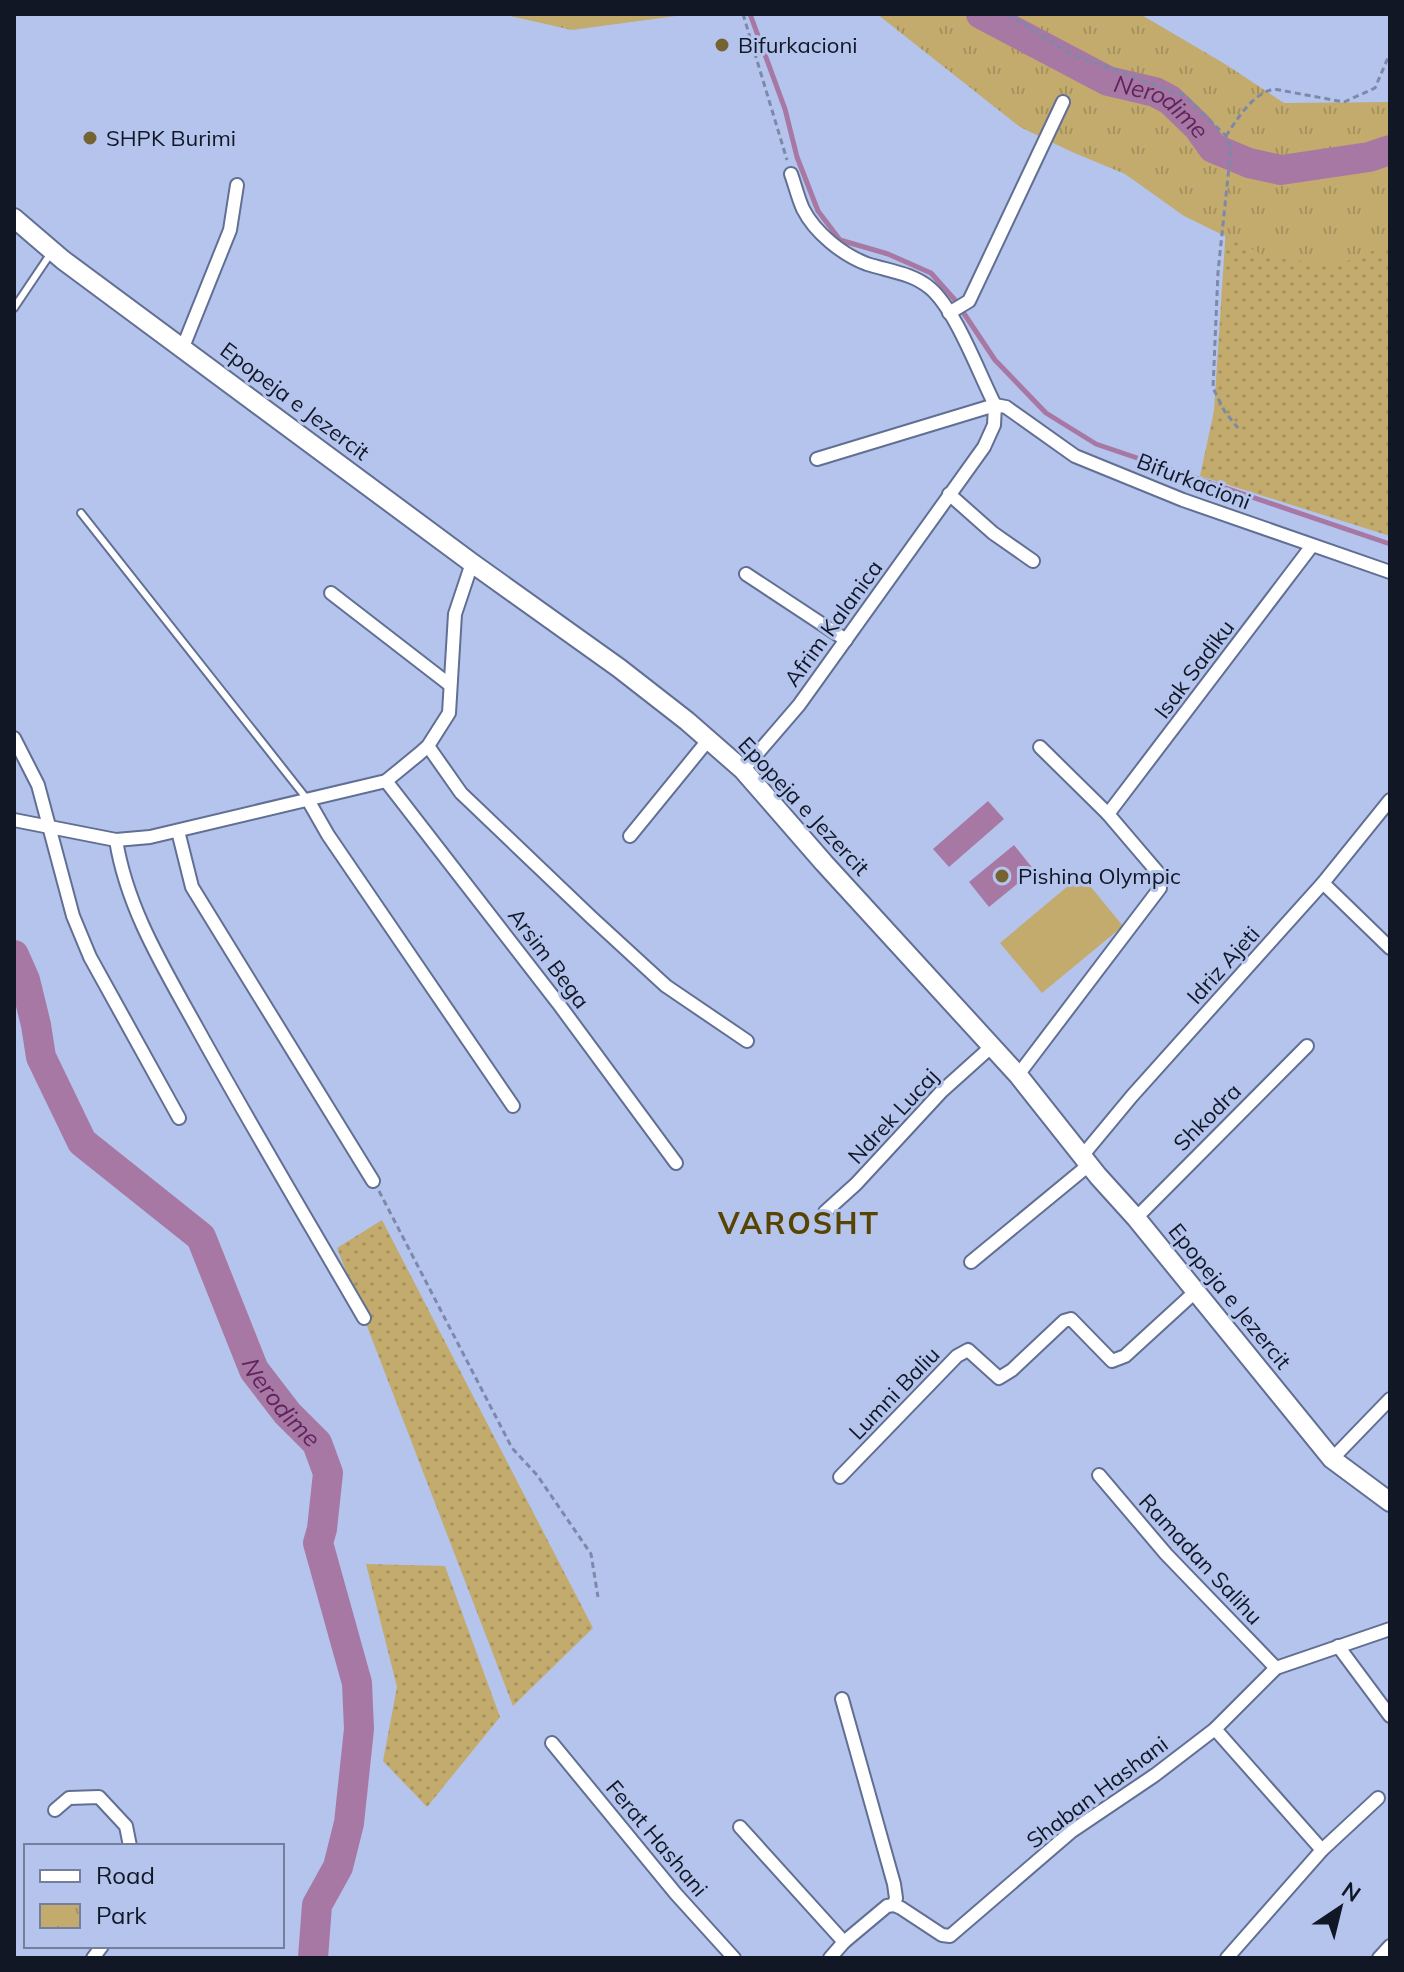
<svg xmlns="http://www.w3.org/2000/svg" width="1404" height="1972" viewBox="0 0 1404 1972" font-family="Mulish,sans-serif">
<style>
.grass{fill:url(#grass-dots)}
.park{fill:url(#park-tufts)}
.garden{fill:#c3ab6e}
.water{fill:#a878a4}
.lines{fill:none;stroke-linecap:round;stroke-linejoin:round}
.stream{stroke:#a878a4;stroke-width:5}
.river{stroke:#a878a4;stroke-width:30}
.lane-casing{stroke:#626f94;stroke-width:10}
.street-casing{stroke:#626f94;stroke-width:16}
.secondary-casing{stroke:#626f94;stroke-width:22}
.path{stroke:#7d89a9;stroke-width:3;stroke-dasharray:6 4;stroke-linecap:butt}
.lane{stroke:#fff;stroke-width:6}
.street{stroke:#fff;stroke-width:12}
.secondary{stroke:#fff;stroke-width:18}
.poi-dot{fill:#766332;stroke:#b4c4ec;stroke-width:3}
.labels{text-anchor:middle;dominant-baseline:central;stroke-width:6;stroke-linejoin:round;paint-order:stroke}
.poi-label{font-size:22px;fill:#121726;stroke:#b4c4ec;text-anchor:start}
.street-label{font-size:22px;fill:#121726;stroke:#b4c4ec}
.water-label{font-size:24px;font-style:italic;fill:#60245e;stroke:#b4c4ec}
.district-label{font-size:30px;font-weight:bold;letter-spacing:2px;fill:#584402;stroke:#b4c4ec}
</style>
<defs>
<pattern id="grass-dots" width="8" height="8" patternUnits="userSpaceOnUse" patternTransform="scale(2)"><rect width="8" height="8" fill="#c3ab6e"/><path d="M2 2h.1M6 6h.1" fill="none" stroke="#a6925f" stroke-width="1.8" stroke-linecap="round"/></pattern>
<pattern id="park-tufts" width="24" height="20" patternUnits="userSpaceOnUse" patternTransform="scale(2)"><rect width="24" height="20" fill="#c3ab6e"/><path d="M3 7l-1-3M5 7V3M7 7l1-3M15 17l-1-3M17 17v-4M19 17l1-3" fill="none" stroke="#a6925f"/></pattern>
</defs>
<rect width="100%" height="100%" fill="#b4c4ec"/>
<g class="grass">
<path d="M 1230,165 L 1390,183 L 1390,536 L 1200,476 L 1214,411 Z"/>
<path d="M 382,1220 L 593,1628 L 513,1706 L 337,1248 Z"/>
<path d="M 366,1564 L 445,1566 L 500,1717 L 427,1807 L 383,1761 L 397,1687 Z"/>
</g>
<g class="park">
<path d="M 501,14 L 691,14 L 572,30 Z"/>
<path d="M 877,14 L 1140,14 L 1225,64 L 1284,103 L 1388,102 L 1390,99 L 1390,244 L 1337,265 L 1268,257 L 1184,216 L 1125,174 L 1072,152 L 1020,127 Z"/>
</g>
<path class="garden" d="M 1081,875 L 1123,926 L 1042,993 L 1000,943 Z"/>
<g class="water">
<path d="M 988,801 L 1004,819 L 949,867 L 933,849 Z"/>
<path d="M 1014,845 L 1034,870 L 989,907 L 969,882 Z"/>
</g>
<g class="lines">
<path class="stream" d="M 750,14 L 785,109 L 797,157 L 818,211 L 840,240 L 888,254 L 931,273 L 955,300 L 995,360 L 1046,413 L 1096,444 L 1390,544"/>
<g class="river">
<path id="s1" d="M 981,14 L 1108,81 L 1155,92 L 1170,100 L 1198,127 L 1213,148 L 1249,163 L 1281,170 L 1369,157 L 1390,150"/>
<path id="s2" d="M 14,955 L 25,980 L 36,1025 L 41,1057 L 82,1142 L 201,1237 L 254,1370 L 287,1413 L 317,1443 L 328,1473 L 322,1529 L 318,1543 L 357,1683 L 359,1729 L 349,1823 L 338,1867 L 317,1905 L 313,1958"/>
</g>
<g class="lane-casing">
<g id="lane">
<path d="M 14,308 L 51,253"/>
<path d="M 81,513 L 307,799"/>
</g>
</g>
<g class="street-casing">
<g id="street">
<path d="M 949,313 L 969,301 L 1063,102"/>
<path d="M 183,347 L 230,230 L 237,185"/>
<path d="M 817,459 L 995,405 L 1006,407 L 1075,456 L 1183,500 L 1390,572"/>
<path d="M 949,494 L 993,533 L 1033,561"/>
<path d="M 746,574 L 846,640"/>
<path d="M 331,593 L 450,685"/>
<path d="M 14,738 L 38,785 L 73,916 L 90,957 L 179,1118"/>
<path d="M 428,746 L 461,793 L 592,918 L 666,986 L 747,1041"/>
<path d="M 1040,747 L 1108,814"/>
<path d="M 743,770 L 799,705 L 984,447 L 994,425 L 995,405 C 979,374 956,310 930,288 C 912,273 889,271 867,264 C 843,255 815,233 803,209 C 798,198 795,185 791,174"/>
<path d="M 386,781 L 558,1003 L 676,1163"/>
<path d="M 308,800 L 328,835 L 513,1106"/>
<path d="M 14,820 L 116,840 L 150,837 L 386,781 L 419,754 L 428,746 L 449,713 L 455,614 L 472,563"/>
<path d="M 178,831 L 192,887 L 373,1181"/>
<path d="M 630,836 L 709,739"/>
<path d="M 116,840 C 127,909 164,968 197,1028 C 251,1126 308,1221 364,1318"/>
<path d="M 1323,883 L 1390,948"/>
<path d="M 1018,1075 L 1160,888 L 1160,875 L 1108,814 L 1311,547"/>
<path d="M 1083,1155 L 1132,1096 L 1323,883 L 1390,800"/>
<path d="M 825,1212 L 856,1184 L 942,1091 L 991,1047"/>
<path d="M 1136,1218 L 1307,1046"/>
<path d="M 971,1262 L 1090,1164"/>
<path d="M 1332,1459 L 1390,1399"/>
<path d="M 1099,1475 L 1166,1554 L 1276,1668"/>
<path d="M 840,1477 L 957,1356 L 968,1350 L 999,1378 L 1012,1370 L 1064,1321 L 1071,1319 L 1112,1361 L 1125,1356 L 1195,1292"/>
<path d="M 1338,1646 L 1390,1716"/>
<path d="M 842,1699 L 894,1884 L 896,1898 L 894,1905"/>
<path d="M 1215,1729 L 1322,1850"/>
<path d="M 552,1743 L 676,1894 L 734,1958"/>
<path d="M 55,1810 L 69,1798 L 99,1797 L 126,1826 L 130,1846"/>
<path d="M 740,1827 L 844,1942"/>
<path d="M 93,1958 L 102,1946"/>
<path d="M 830,1958 L 844,1942 L 887,1906 L 894,1905 L 901,1908 L 942,1935 L 950,1936 L 1072,1831 L 1155,1775 L 1215,1729 L 1276,1668 L 1390,1629"/>
<path d="M 1227,1958 L 1322,1850 L 1378,1798"/>
<path d="M 1379,1958 L 1390,1946"/>
</g>
</g>
<g class="secondary-casing">
<path id="secondary" d="M 14,218 L 63,260 L 472,563 L 619,668 L 687,721 L 743,770 L 824,863 L 1018,1075 L 1098,1176 L 1136,1218 L 1332,1459 L 1390,1502"/>
</g>
<g class="path">
<path d="M 743,14 L 787,160"/>
<path d="M 1007,14 L 1071,54 L 1185,96 L 1226,136 L 1231,148 L 1218,272 L 1213,388 L 1225,412 L 1238,428"/>
<path d="M 1226,136 C 1238,118 1252,94 1274,89 L 1344,102 L 1375,88 L 1390,53"/>
<path d="M 379,1191 L 512,1448 L 537,1475 L 591,1554 L 598,1597"/>
</g>
<use href="#lane" class="lane"/>
<use href="#street" class="street"/>
<use href="#secondary" class="secondary"/>
</g>
<g class="poi-dot">
<circle cx="722" cy="45" r="8"/>
<circle cx="90" cy="138" r="8"/>
<circle cx="1002" cy="876" r="8"/>
</g>
<g class="labels">
<g class="poi-label">
<text x="738" y="45">Bifurkacioni</text>
<text x="106" y="138">SHPK Burimi</text>
<text x="1018" y="876">Pishina Olympic</text>
</g>
<g class="street-label">
<text transform="translate(295 401) rotate(37)">Epopeja e Jezercit</text>
<text transform="translate(1194 481) rotate(21)">Bifurkacioni</text>
<text transform="translate(833 623) rotate(-54)">Afrim Kalanica</text>
<text transform="translate(1194 669) rotate(-53)">Isak Sadiku</text>
<text transform="translate(804 806) rotate(47)">Epopeja e Jezercit</text>
<text transform="translate(549 958) rotate(53)">Arsim Bega</text>
<text transform="translate(1223 965) rotate(-48)">Idriz Ajeti</text>
<text transform="translate(893 1116) rotate(-47)">Ndrek Lucaj</text>
<text transform="translate(1207 1117) rotate(-45)">Shkodra</text>
<text transform="translate(1230 1296) rotate(51)">Epopeja e Jezercit</text>
<text transform="translate(894 1393) rotate(-46)">Lumni Baliu</text>
<text transform="translate(1201 1559) rotate(47)">Ramadan Salihu</text>
<text transform="translate(1097 1792) rotate(-37)">Shaban Hashani</text>
<text transform="translate(657 1838) rotate(50)">Ferat Hashani</text>
</g>
<g class="water-label">
<text stroke="none"><textPath href="#s1" startOffset="204">Nerodime</textPath></text>
<text stroke="none"><textPath href="#s2" startOffset="538">Nerodime</textPath></text>
</g>
<g class="district-label">
<text x="799" y="1223">VAROSHT</text>
</g>
</g>
<rect width="1404" height="1972" fill="none" stroke="#121726" stroke-width="32"/>
<rect x="24" y="1844" width="260" height="104" fill="#b4c4ec" stroke="#737f9d" stroke-width="2"/>
<rect x="40" y="1870" width="40" height="12" fill="#ffffff" stroke="#737f9d" stroke-width="2"/>
<text x="96" y="1884" font-size="24" fill="#121726">Road</text>
<rect x="40" y="1904" width="40" height="24" fill="url(#park-tufts)" stroke="#737f9d" stroke-width="2"/>
<text x="96" y="1924" font-size="24" fill="#121726">Park</text>
<g transform="translate(1340 1908) rotate(35)" stroke="#b4c4ec" stroke-width="6" paint-order="stroke">
<path d="M0-6L14 30L0 20L-14 30Z" fill="#121726"/>
<text y="-12" font-size="22" font-weight="bold" text-anchor="middle" fill="#121726">N</text>
</g>
</svg>
